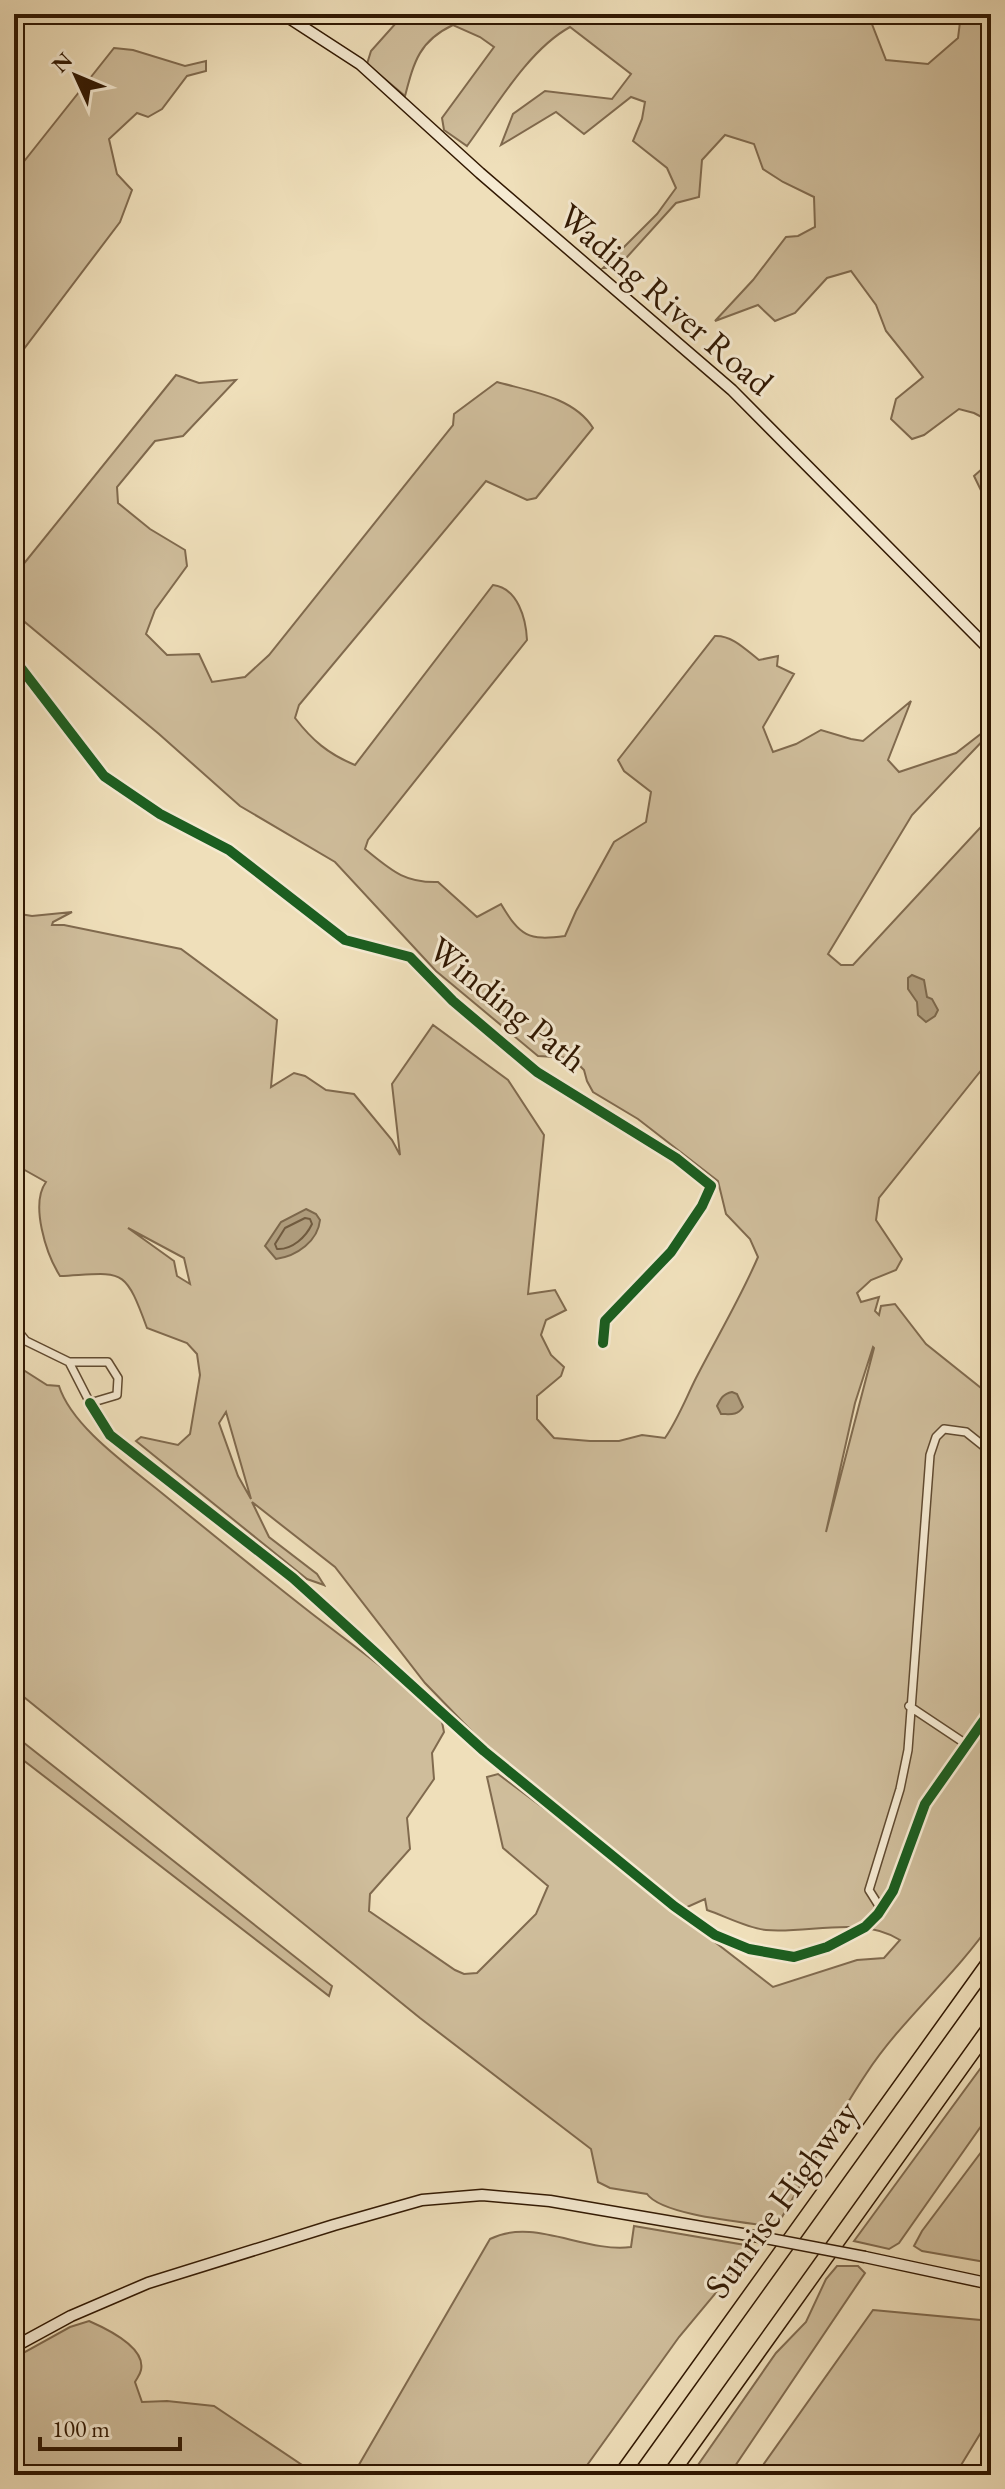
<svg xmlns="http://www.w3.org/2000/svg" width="1005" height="2489" viewBox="0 0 1005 2489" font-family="'EB Garamond',serif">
  <rect width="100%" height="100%" fill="#efdfba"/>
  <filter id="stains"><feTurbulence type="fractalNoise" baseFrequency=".0025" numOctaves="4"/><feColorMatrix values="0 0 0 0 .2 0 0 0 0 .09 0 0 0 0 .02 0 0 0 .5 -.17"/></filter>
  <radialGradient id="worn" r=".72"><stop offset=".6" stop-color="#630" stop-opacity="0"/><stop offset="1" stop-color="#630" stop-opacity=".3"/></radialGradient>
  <!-- green -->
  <path fill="#cfbd9b" stroke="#806a4e" stroke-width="2" fill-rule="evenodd" d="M404 14H868L886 60 928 64 958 38 961 14H991V422L974 413 959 409 924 435 912 439 891 419 896 399 923 377 886 331 876 305 851 271 827 278 795 313 775 321 758 305 715 321 753 280 786 237 798 236 815 227 814 197 783 182 763 169 754 144 725 135 702 160 699 197 676 203 618 267 603 268 657 214 676 188 667 168 633 141 642 119 645 102 631 97 584 134 556 112 501 145 513 114 545 91 612 99 631 74 570 27C528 50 495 108 467 146L444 130 442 118 494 47 480 37 453 25C419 41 414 62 405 96L367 64 371 51Z
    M114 48 133 50 185 66 206 61V71L187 76 162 109 148 117 137 113 109 139 117 174 132 190 120 222 14 362V174Z
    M176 375 199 383 236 380 183 436 155 441 117 487 118 503 150 529 185 550 187 566 155 610 146 634 167 655 199 654 212 682 245 677 269 655 453 425 454 414 497 382C529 391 574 397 593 428L536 498 527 500 486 481 299 705 295 718C312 740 328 754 355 765L493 585C518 588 526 619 527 640L368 840 365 849C391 870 404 883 438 882L477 917 501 904C520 936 528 941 565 936L576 911 614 842 646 822 651 792 624 771 618 760 715 636C732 635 746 650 759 660L778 656 777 666 794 674 763 727 773 752 796 744 821 730 851 739 863 741 911 701 888 760 899 772 956 753 991 726V732L912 815 828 954 841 965H853L991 816V1058L879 1198 876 1220 902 1259 896 1270 871 1280 857 1293 861 1302 879 1297 875 1311 879 1315 881 1306 895 1304 926 1344 991 1396V1923C954 1977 902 2019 866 2074 835 2120 810 2170 782 2217L770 2226C742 2222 662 2215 647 2194L610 2188 598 2182 591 2149 420 2018 14 1689V1364L47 1385 59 1386C72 1427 129 1466 163 1494 212 1534 261 1574 311 1613 355 1647 404 1681 442 1722L444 1732 432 1753 434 1779 407 1818 410 1849 370 1894 369 1911 455 1970 464 1974 477 1973 536 1914 548 1886 503 1848 487 1777 498 1774 553 1815 425 1683 335 1567 252 1502 269 1537 317 1574 324 1585 307 1579 136 1441 141 1437 178 1445 190 1434 200 1375 197 1354 187 1343 147 1328C124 1265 123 1273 60 1276 46 1254 30 1204 46 1182L14 1164V913L32 916 72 912 53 922 52 925H64L181 949 277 1020 271 1087 294 1073 305 1076 326 1090 354 1094 392 1140 400 1155 392 1084 433 1025 508 1080 544 1135 528 1294 555 1290 566 1310 546 1320 541 1335 551 1355 564 1367 561 1376 537 1396V1419L554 1438 590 1441H619L642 1435 665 1438C678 1419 686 1398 696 1378 717 1337 740 1299 758 1257L750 1239 726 1214 718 1181 638 1119 593 1092 587 1081 584 1070 572 1058 538 1056 436 971 335 862 240 806 159 734 14 613V572L22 566ZM128 1228 184 1258 190 1284 177 1276 174 1261ZM873 1347 874 1348 826 1532 855 1403ZM226 1412 251 1499 238 1476 219 1423ZM705 1899 707 1910C725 1916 747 1928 766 1930 809 1934 861 1915 900 1940L884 1958 857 1960 773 1987 676 1912Z
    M991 461V511L974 476Z
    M14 1735 332 1986 329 1996 14 1753Z
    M991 2054V2112L899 2243 889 2249 854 2241Z
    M991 2139V2263L922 2251 914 2246 922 2231Z
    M634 2226 745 2245 749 2253 679 2337 580 2475H353L490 2239C534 2217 584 2253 631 2247Z
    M837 2266H858L865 2273 729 2475H691L776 2353 806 2322 826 2279Z
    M873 2310 991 2321V2416L955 2475H756Z
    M89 2321C105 2328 146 2347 141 2370 140 2375 137 2378 135 2382L142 2402 167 2401 214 2406 317 2475H14V2358L70 2327Z"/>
  <!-- water -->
  <path fill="#ae9b7b" stroke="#7c674b" stroke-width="2" d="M912 975 924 980 927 997 932 999 938 1010 935 1016 926 1022 918 1015 917 1002 908 989V978Z
    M306 1209 316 1214 320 1220C318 1241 297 1256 276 1259L265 1246 281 1222Z
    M732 1392 737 1394 743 1407C737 1416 730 1414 721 1414L717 1406C721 1398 723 1394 732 1392Z"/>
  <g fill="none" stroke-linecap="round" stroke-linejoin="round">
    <!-- shore -->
    <path stroke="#705a3e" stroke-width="2" d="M305 1218 310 1219 312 1224C306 1237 292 1250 277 1249L275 1244 285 1228Z"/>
    <!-- street casing -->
    <g stroke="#604a30" stroke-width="10">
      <path id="street" d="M14 659 104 776 160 814 229 850 345 940 410 957 453 1001 537 1072 676 1158 711 1186 702 1206 671 1252 605 1321 603 1343
        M14 1326 26 1341 69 1362H108L118 1378 117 1395 90 1403 69 1362
        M90 1403 110 1435 293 1578 484 1751 674 1906 715 1935 749 1949 794 1957 827 1947 865 1927 878 1914 893 1891 925 1804 991 1710
        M909 1706 966 1744
        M881 1909 869 1890 900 1789 908 1750 930 1455 936 1437 944 1429 966 1432 991 1452"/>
    </g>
    <!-- secondary casing -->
    <g stroke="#311802" stroke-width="13">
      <path id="secondary" d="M283 14 360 64 480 173 732 390 991 651
        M865 2257 991 2284
        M14 2347 71 2316 148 2283 334 2225 422 2200 482 2195 550 2201 760 2237"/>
    </g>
    <!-- highway casing -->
    <g stroke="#311802" stroke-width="17">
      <path id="highway" d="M621 2475 991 1960
        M670 2475 991 2026"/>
    </g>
    <!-- street -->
    <use href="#street" stroke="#f5ead2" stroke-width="7"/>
    <!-- secondary -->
    <use href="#secondary" stroke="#f5ead2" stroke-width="10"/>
    <!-- highway -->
    <use href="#highway" stroke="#efdfba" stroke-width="14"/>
    <!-- secondary-bridge casing -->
    <g stroke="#311802" stroke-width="13" stroke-linecap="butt">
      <path id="secondary-bridge" d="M760 2237 865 2257"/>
    </g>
    <!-- secondary-bridge -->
    <use href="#secondary-bridge" stroke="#f5ead2" stroke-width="10"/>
    <!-- cycleway casing -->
    <g stroke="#f5ead2" stroke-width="15">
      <path id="cycleway" d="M14 659 104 776 160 814 229 850 345 940 410 957 453 1001 537 1072 676 1158 711 1186 702 1206 671 1252 605 1321 603 1343
        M90 1403 110 1435 293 1578 484 1751 674 1906 715 1935 749 1949 794 1957 827 1947 865 1927 878 1914 893 1891 925 1804 991 1710"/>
    </g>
    <!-- cycleway -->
    <use href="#cycleway" stroke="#1b5e20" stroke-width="10"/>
  </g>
  <g text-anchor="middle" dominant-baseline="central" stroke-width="6" stroke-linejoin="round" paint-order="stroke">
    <!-- street labels -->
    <g font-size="36" fill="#311802" stroke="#f5ead2">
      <text transform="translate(666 299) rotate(41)">Wading River Road</text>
      <text transform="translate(508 1004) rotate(39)">Winding Path</text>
      <text transform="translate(781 2199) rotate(-54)">Sunrise Highway</text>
    </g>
  </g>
  <!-- margin -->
  <rect width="1005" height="2489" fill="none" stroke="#efdfba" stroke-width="48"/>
  <rect x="16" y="16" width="973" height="2457" fill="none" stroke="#311802" stroke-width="4"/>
  <rect x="24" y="24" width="957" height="2441" fill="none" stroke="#311802" stroke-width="2"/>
  <!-- north arrow -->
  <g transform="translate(76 76) rotate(314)" stroke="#f5ead2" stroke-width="6" paint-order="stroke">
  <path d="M0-6L14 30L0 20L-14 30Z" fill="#311802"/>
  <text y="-12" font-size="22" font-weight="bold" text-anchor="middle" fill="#311802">N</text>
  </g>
  <!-- scale -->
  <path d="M40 2437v12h140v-12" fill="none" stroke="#311802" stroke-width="4"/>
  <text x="52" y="2437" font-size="24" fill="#311802" stroke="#f5ead2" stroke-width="6" paint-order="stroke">100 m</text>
  <rect width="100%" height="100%" filter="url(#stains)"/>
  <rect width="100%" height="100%" fill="url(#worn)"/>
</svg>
